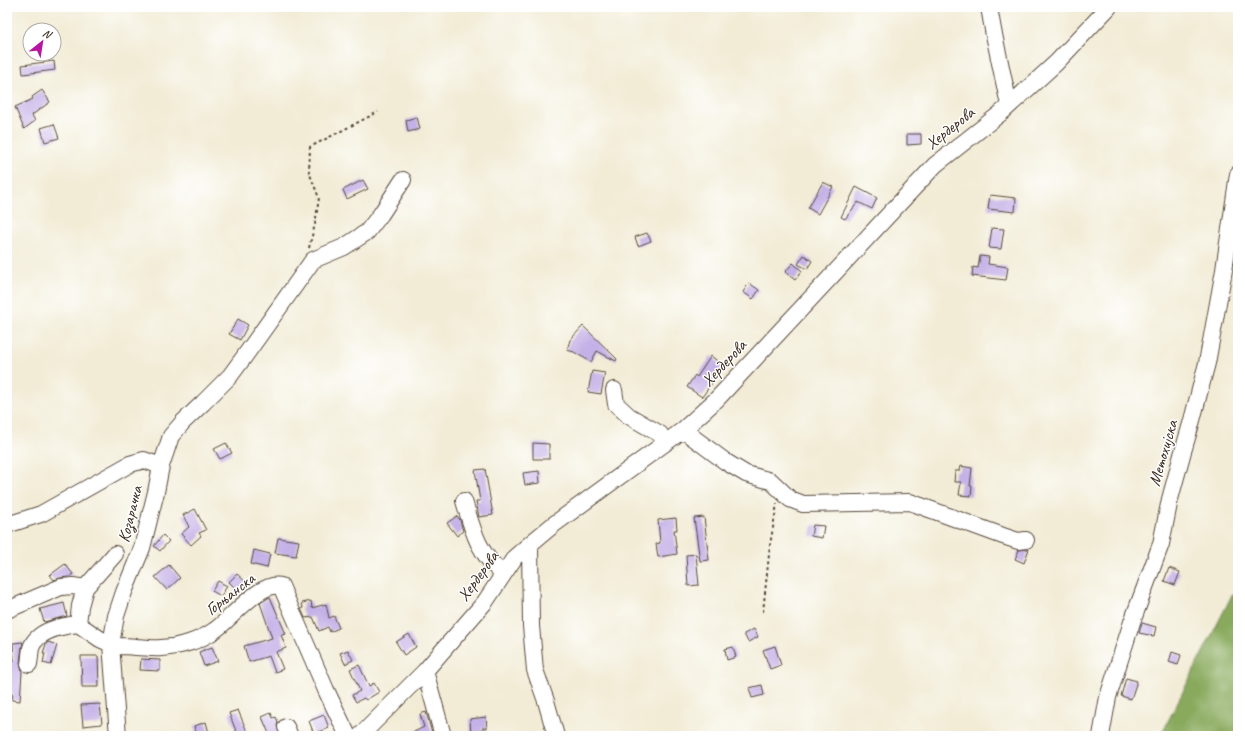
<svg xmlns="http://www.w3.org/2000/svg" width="1245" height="743" viewBox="0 0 1245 743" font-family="Caveat,sans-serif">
  <rect width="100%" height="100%" fill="#fff"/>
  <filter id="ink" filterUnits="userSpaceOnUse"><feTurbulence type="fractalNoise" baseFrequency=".025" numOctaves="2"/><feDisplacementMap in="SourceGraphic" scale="8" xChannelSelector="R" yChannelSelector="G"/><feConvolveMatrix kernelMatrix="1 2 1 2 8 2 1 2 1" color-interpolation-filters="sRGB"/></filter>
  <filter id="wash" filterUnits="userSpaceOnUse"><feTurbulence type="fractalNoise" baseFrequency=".012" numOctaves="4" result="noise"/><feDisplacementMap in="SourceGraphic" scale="16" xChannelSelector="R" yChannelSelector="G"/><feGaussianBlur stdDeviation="0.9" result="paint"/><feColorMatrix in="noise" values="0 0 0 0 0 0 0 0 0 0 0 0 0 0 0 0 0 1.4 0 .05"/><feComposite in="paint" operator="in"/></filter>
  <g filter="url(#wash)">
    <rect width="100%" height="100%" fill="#f2ecd6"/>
    <!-- forest -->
    <path fill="#89aa5d" stroke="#626a3e" d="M1238 593V736H1159L1165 727 1232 595Z"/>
    <g id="blocks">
      <!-- building -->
      <path fill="#c4b1e7" d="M54 61 55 70 23 74 22 65Z
        M42 90 50 102 32 115 35 121 24 129 15 107 33 99 32 97Z
        M417 117 420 129 408 132 406 120Z
        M54 124 59 138 45 142 41 128Z
        M907 134H921V144L907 145Z
        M363 180 368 189 347 199 343 190Z
        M823 182 833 187 818 214 808 208Z
        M856 187 877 198 872 209 858 202 845 219 841 217Z
        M990 195 1016 198 1015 212 988 209Z
        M992 228 1004 229 1001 249 989 248Z
        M647 233 651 241 638 246 635 237Z
        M804 255 812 261 807 269 798 264Z
        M980 256 989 257 988 264 1008 267 1006 280 972 276 973 267 978 268Z
        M793 263 802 271 795 280 785 272Z
        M749 283 759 290 753 299 743 292Z
        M238 319 248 325 240 340 229 334Z
        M583 326 617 359 616 361 597 351 591 362 574 352 567 350 570 340Z
        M711 356 724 366 702 397 687 387 695 375 697 377Z
        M592 371 605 373 601 394 588 392Z
        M226 443 232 453 220 459 214 449Z
        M533 443 549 444V459H533Z
        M960 466 972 468 970 486H972L971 496 959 495 961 482H954L955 471H959Z
        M485 469 493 515 479 517 476 501H480L475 470Z
        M539 471 540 483 525 485 523 473Z
        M195 509 206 530 199 533 201 536 191 545 181 534 189 527 183 515Z
        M457 516 460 520 463 531 457 536 447 523Z
        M704 517 709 560 700 561 694 518Z
        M676 518 677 530H674L677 554 658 557 656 544 660 543 658 520Z
        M813 525 824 526 822 538 811 536Z
        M163 535 169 541 160 551 154 546Z
        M278 538 299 541 296 556 275 553Z
        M1027 549H1029L1024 563 1015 559 1019 550Z
        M254 550 270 554 267 568 251 564Z
        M696 554 699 585 688 586 686 555Z
        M65 564 73 574 69 577 60 578 54 580 50 575Z
        M169 565 180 578 167 590 155 577Z
        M1169 568 1180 572 1175 585 1164 581Z
        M237 574 247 583 239 592 229 582Z
        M218 581 227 586 221 596 212 591Z
        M270 597 286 634 281 635 286 648 276 652 283 669 275 672 269 656 249 662 244 646 272 638 260 603Z
        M311 601 312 608 326 604 329 618 334 616 339 628 330 632 328 627 319 631 313 617 305 618 301 609 303 608 302 603Z
        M64 603 67 616 44 622 40 609Z
        M1142 623 1156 627 1154 636 1139 633Z
        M754 629 758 637 748 642 744 634Z
        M409 634 416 647 404 655 396 642Z
        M23 642 22 646 20 663 22 672 20 701 12 700 13 694 7 693 9 660 14 661 13 643Z
        M48 642 57 645 51 665 43 663 45 653H43L46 644Z
        M775 646 781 665 770 669 763 650Z
        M212 647 218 661 204 666 199 652Z
        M733 647 736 657 727 660 725 649Z
        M348 650 353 660 345 664 340 653Z
        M1172 652 1181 655 1178 665 1169 662Z
        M81 656H98L99 687H82Z
        M141 659 160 660V671L140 670Z
        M359 665 369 686 374 683 379 692 366 700 364 698 356 702 352 695 360 691 350 669Z
        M1126 678 1137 681 1131 699 1121 696Z
        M762 685 764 695 752 698 749 688Z
        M100 704 102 724 83 726 81 705Z
        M238 710 248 734 244 736H238L229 713Z
        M426 712 433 736H406L424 727 420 714Z
        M271 713 273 718 276 717 278 722 277 726 280 736H270L262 717Z
        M324 715 329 728 314 734 309 721Z
        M486 717 487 728H482L483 736H471L470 719Z
        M206 722 209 733 197 736 194 726Z"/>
    </g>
  </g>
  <g filter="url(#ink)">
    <use href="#blocks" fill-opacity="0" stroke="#56473a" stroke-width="1"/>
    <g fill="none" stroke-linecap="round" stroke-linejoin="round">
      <!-- minor casing -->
      <g stroke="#56473a" stroke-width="18">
        <path id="minor" d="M989 7 993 30 1009 105
          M614 390 616 404 629 416 660 434 665 443
          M683 430 726 462 746 474 771 481 790 499 803 504 910 502 1003 536 1018 541 1026 540
          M161 466 171 436 183 422 203 403 230 376 244 357 313 260 344 247 367 232 381 214 403 180
          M464 501C473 531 478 553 503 574
          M7 525 41 514 130 464 144 460 161 466 156 492 142 548 124 592 116 616 111 644 118 736
          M530 544 531 626 535 670 546 701 556 736
          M7 610 61 587 73 586 85 588
          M111 644 100 639 78 624 80 606 85 588 115 554
          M112 646C120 646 128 646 136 647 144 647 153 649 161 648 179 647 200 641 215 630 231 619 260 581 281 586L326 690 348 736
          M29 664C30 659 30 653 31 648 37 630 62 626 78 624
          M425 671 443 736
          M286 727 290 736
          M360 736 425 671 485 602 515 557 530 544 553 525 683 430 717 399 935 165 1001 113 1056 63 1109 7
          M1101 736 1108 697 1132 622 1161 544 1170 499 1182 455 1191 424 1207 363 1224 270 1238 174"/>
      </g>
      <!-- path -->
      <path stroke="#56473a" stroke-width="2" stroke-dasharray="3 3" stroke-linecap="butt" d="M309 248 315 224 319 198 309 172 310 147 378 112
        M763 612 770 545 777 504"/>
      <!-- minor -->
      <use href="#minor" stroke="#fff" stroke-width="16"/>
    </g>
  </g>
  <g text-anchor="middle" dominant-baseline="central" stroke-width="3" stroke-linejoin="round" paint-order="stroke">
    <!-- street labels -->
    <g font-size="17" fill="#3b2a1e" stroke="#fff">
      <text transform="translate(950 128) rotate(-39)">Хердерова</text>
      <text transform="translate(724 363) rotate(-47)">Хердерова</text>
      <text transform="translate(1163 453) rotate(-74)">Метохијска</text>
      <text transform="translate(130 514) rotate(-76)">Козарачка</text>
      <text transform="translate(478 576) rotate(-54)">Хердерова</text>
      <text transform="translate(230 594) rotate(-38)">Горњанска</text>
    </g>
  </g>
  <!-- margin -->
  <rect width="1245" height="743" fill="none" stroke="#fff" stroke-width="24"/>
  <!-- north arrow -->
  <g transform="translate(42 42) rotate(30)"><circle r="19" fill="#ffffff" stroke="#b1aaa5"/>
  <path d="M0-3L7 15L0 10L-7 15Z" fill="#b5179e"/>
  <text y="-6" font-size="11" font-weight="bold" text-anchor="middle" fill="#3b2a1e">N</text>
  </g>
</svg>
